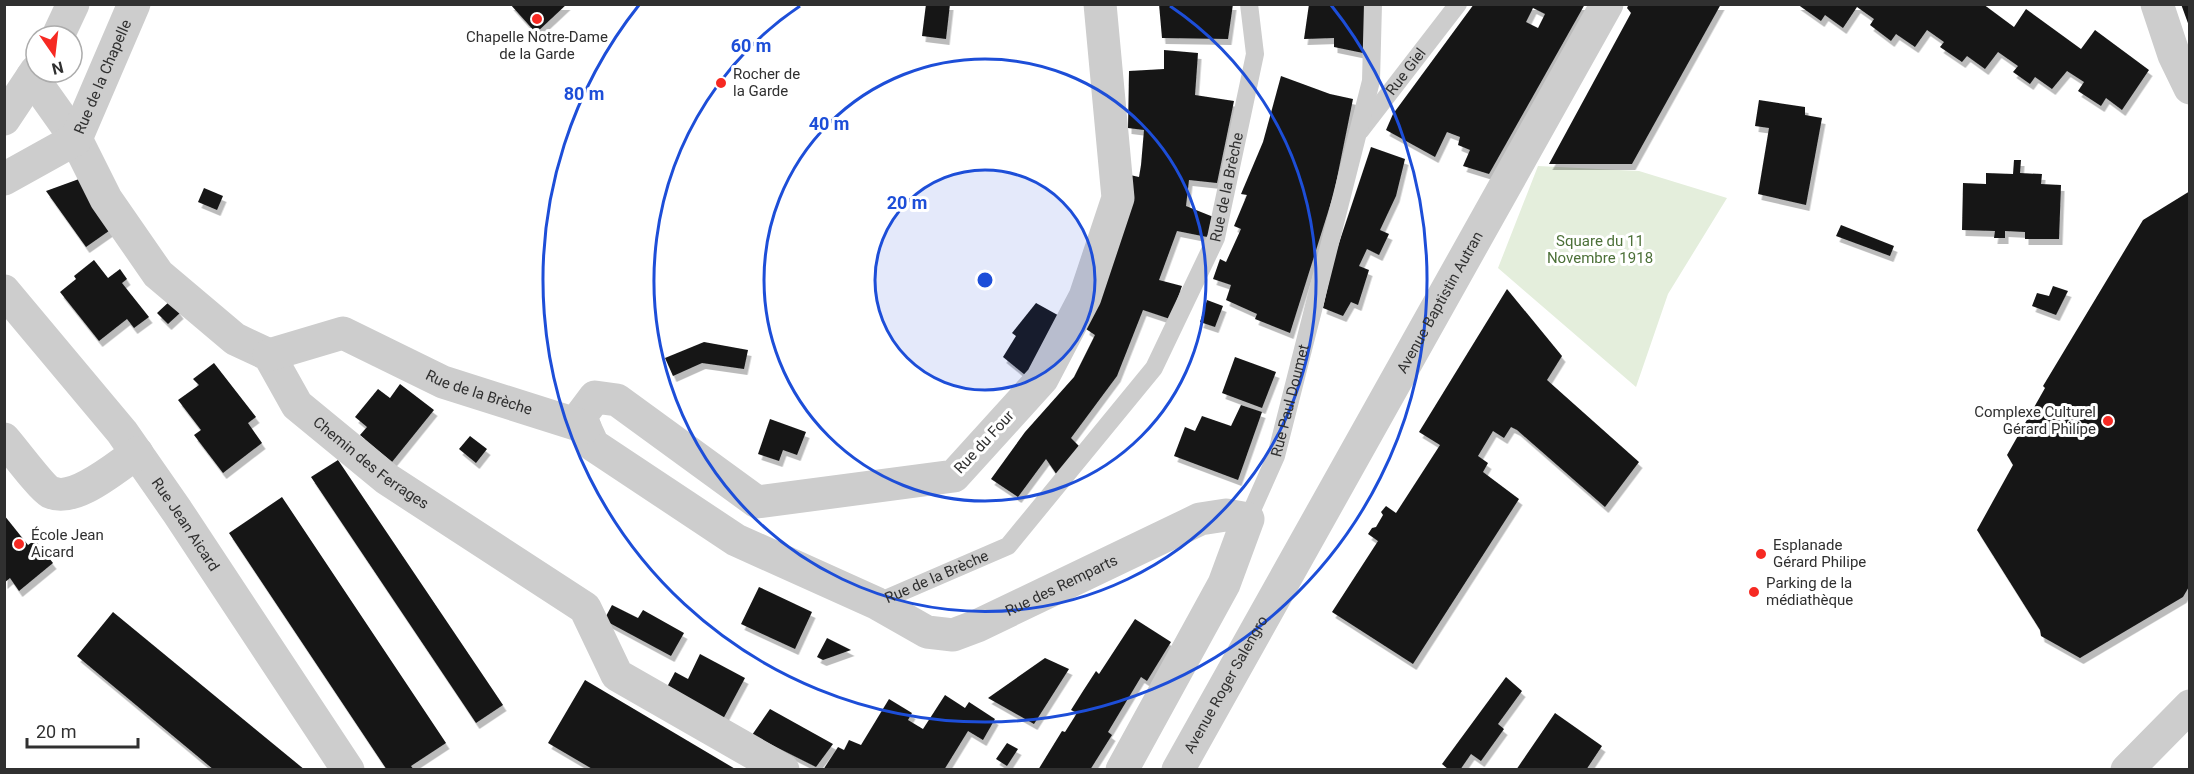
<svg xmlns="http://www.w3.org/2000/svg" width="2194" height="774" viewBox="0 0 2194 774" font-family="Roboto,sans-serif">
  <defs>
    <filter id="shadow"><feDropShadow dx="3.5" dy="6" stdDeviation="0" flood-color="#0004"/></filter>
  </defs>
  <rect width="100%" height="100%" fill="#fff"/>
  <!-- green -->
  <path fill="#e4eedc" d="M1538 166 1639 171 1727 198 1668 294 1636 387 1498 268Z"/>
  <!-- building -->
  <path fill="#171717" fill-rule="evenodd" filter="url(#shadow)" d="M510 4H567L536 33Z
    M926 4H950L946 39 922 36Z
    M1159 4H1233L1228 39 1162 38Z
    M1309 4H1368L1363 53 1334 47V38L1304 39Z
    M1474 4H1585L1489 174 1463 166 1470 150 1458 145 1460 137 1447 132 1435 157 1386 130 1393 114ZM1533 8 1545 14 1538 28 1526 22Z
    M1629 4H1721L1632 164H1549L1631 13 1627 8Z
    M1797 4H1983L2014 27 2026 9 2081 49 2095 30 2149 70 2122 110 2106 98 2101 106 2078 91 2084 82 2067 71 2052 89 2035 77 2030 84 2013 72 2018 66 1998 52 1985 69 1967 56 1962 62 1940 47 1944 42 1927 30 1915 47 1896 34 1891 41 1870 25 1874 19 1857 7 1843 28 1825 15 1821 21Z
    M2181 4H2190V26H2189Z
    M1164 50 1198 53 1195 95 1234 101 1217 183 1189 180 1186 206 1216 218 1207 237 1177 231 1159 280 1182 286 1170 319 1143 310 1117 376 1071 438 1080 447 1057 475 1046 459 1018 497 991 479 1025 432 1074 377 1095 335 1086 329 1130 175 1139 177 1141 165 1144 130 1128 128 1129 71 1164 69Z
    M1281 76 1330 94 1353 99 1334 193 1290 333 1255 319 1257 314 1226 300 1231 285 1213 279 1220 259 1226 262 1241 229 1234 226 1247 195 1241 194 1263 142Z
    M1759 100 1805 107V115L1822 118 1806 205 1758 194 1769 128 1755 126Z
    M1371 147 1405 159 1396 196 1380 230 1389 234 1379 255 1367 249 1359 266 1369 270 1358 305 1351 302 1343 316 1323 308 1334 258Z
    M2014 160H2021L2020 173 2042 174 2041 184 2061 185 2059 239H2025V232L2005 231V238H1994L1995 231 1962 230 1963 183 1986 184V173L2013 174Z
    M79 179 116 226 86 247 46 191Z
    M204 188 223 196 217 210 198 202Z
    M2190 191V585L2183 597 2080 658 2041 636 2040 630 1977 530 2013 465 2007 455 2045 388 2043 386 2143 220Z
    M1841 225 1894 246 1890 256 1836 236Z
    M94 260 108 278 120 269 127 279 122 283 149 317 134 328 127 319 99 341 60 292 76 279 74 276Z
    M2053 286 2068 291 2056 315 2032 306 2037 293 2049 296Z
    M1507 289 1562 356 1547 380 1639 462 1605 507 1517 430 1511 427 1504 438 1493 431 1478 456 1488 463 1483 472 1519 499 1413 664 1332 612 1378 541 1368 534 1372 528 1376 527 1383 515 1381 512 1386 506 1396 513 1440 445 1419 432Z
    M171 300 180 313 168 324 157 313Z
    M1207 300 1223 306 1215 327 1200 322Z
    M1036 303 1063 318 1030 379 1003 357 1016 336 1012 333Z
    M704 342 748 350 744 369 702 363 673 376 665 358Z
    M1235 357 1276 372 1262 408 1222 393Z
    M214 363 256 417 248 423 262 443 223 473 194 435 201 430 178 400 199 385 193 379Z
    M400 384 434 410 392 462 360 435 367 427 355 417 378 389 390 398Z
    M1241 405 1262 412 1238 480 1174 456 1185 427 1195 431 1202 416 1231 426Z
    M770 419 806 432 797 455 783 450 779 461 758 454Z
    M470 436 487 449 476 463 459 449Z
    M338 460 503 705 476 723 311 477Z
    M282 497 446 743 411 766 414 770H387L229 533Z
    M4 515 28 545 35 540 53 563 19 591 10 578 4 583Z
    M759 587 812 612 795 649 741 624Z
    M612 605 638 618 643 610 684 633 671 656 604 620Z
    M113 612 305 770H214L77 656Z
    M1135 619 1171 642 1147 681 1141 677 1108 732 1112 735 1090 770H1038L1062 731 1065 732 1077 713 1071 710 1083 691 1096 671 1099 674Z
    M827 638 851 650 823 660 817 657Z
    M700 654 745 678 722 721 666 689 675 672 688 679Z
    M1045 658 1069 669 1034 724 988 698Z
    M1506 677 1522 691 1498 724 1504 729 1481 761 1471 754 1460 770H1449L1442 764Z
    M585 680 737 770H594L548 743Z
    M945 695 965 708 969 702 995 719 983 740 968 731 944 770H823L838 747 844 750 849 740 861 745 889 699 912 713 908 720 923 729Z
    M770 709 833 744 816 767 752 735Z
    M1555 713 1602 746 1586 770H1516Z
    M1007 743 1018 749 1007 766 996 759Z"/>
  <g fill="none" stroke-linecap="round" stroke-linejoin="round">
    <!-- service -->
    <g stroke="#cdcdcd" stroke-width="18">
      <path id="s1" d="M1360 131 1458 4"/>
      <path id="s2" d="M1248 519 1276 456 1371 81 1373 4"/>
      <path id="s3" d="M876 603 1008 546 1154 368 1216 238 1255 54 1249 4"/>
    </g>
    <!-- minor -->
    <g stroke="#cdcdcd" stroke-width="33">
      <path id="s4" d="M1100 4 1118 198 1085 297 1042 379 954 476 757 502 617 400 595 397 580 417 593 445 736 540 876 603 927 632 953 635 977 626 1200 519 1226 515 1248 519 1224 584 1122 770"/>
      <path d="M2157 4 2174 55 2190 88"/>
      <path d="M58 36 73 4"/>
      <path id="s5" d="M32 77 76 139 106 199 158 274 235 339 269 355 297 405 387 479 585 608 617 675 783 770"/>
      <path d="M4 119 36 71"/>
      <path id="s6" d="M4 179 76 139 134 4"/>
      <path id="s7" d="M4 291 122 432 177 511 348 770"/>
      <path id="s8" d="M269 355 343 333 443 382 585 427"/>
      <path d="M4 439C13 449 41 487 50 492 75 504 117 466 137 453"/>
      <path d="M2127 770 2190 706"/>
    </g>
    <!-- tertiary -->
    <path stroke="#cdcdcd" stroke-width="33" id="s9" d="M1178 770 1607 4"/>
  </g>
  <!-- distance rings -->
  <circle cx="985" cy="280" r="110" fill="#1d4ed8" fill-opacity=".12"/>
  <g fill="none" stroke="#1d4ed8" stroke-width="3">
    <circle cx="985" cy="280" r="110"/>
    <circle cx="985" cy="280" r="221"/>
    <path d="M1170 6A331 331 0 1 1 800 6"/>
    <path d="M1331 5A442 442 0 1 1 639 5"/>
  </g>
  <!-- markers -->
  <g fill="#f62922" stroke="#fff" stroke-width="2">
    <circle cx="537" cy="19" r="6"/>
    <circle cx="721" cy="83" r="6"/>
    <circle cx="2108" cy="421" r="6"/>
    <circle cx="19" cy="544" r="6"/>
    <circle cx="1761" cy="554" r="6"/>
    <circle cx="1754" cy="592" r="6"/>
  </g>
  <g text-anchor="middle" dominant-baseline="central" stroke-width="6" stroke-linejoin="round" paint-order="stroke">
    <!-- poi labels -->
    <g font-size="15" fill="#303030" stroke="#fff" text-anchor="start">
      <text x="537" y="37" text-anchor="middle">Chapelle Notre-Dame<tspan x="537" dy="17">de la Garde</tspan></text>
      <text x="733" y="74">Rocher de<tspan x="733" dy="17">la Garde</tspan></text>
      <text x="2096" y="412" text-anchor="end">Complexe Culturel<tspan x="2096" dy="17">Gérard Philipe</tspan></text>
      <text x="31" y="535">École Jean<tspan x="31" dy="17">Aicard</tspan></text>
      <text x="1773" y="545">Esplanade<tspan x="1773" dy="17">Gérard Philipe</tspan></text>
      <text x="1766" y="583">Parking de la<tspan x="1766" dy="17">médiathèque</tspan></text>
    </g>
    <!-- street labels -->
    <g font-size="15" fill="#303030" stroke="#fff">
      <text stroke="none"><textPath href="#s1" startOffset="75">Rue Giel</textPath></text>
      <text stroke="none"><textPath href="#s6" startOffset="150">Rue de la Chapelle</textPath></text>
      <text stroke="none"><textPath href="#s3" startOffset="570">Rue de la Brèche</textPath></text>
      <text stroke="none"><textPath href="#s9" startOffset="536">Avenue Baptistin Autran</textPath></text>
      <text stroke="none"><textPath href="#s8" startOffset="226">Rue de la Brèche</textPath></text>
      <text stroke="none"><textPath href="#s2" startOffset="126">Rue Paul Doumet</textPath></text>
      <text transform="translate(984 442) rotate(-47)">Rue du Four</text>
      <text stroke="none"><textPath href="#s5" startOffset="524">Chemin des Ferrages</textPath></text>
      <text stroke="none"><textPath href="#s7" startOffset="296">Rue Jean Aicard</textPath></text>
      <text stroke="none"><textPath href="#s3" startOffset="66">Rue de la Brèche</textPath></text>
      <text stroke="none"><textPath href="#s4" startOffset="1502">Rue des Remparts</textPath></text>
      <text stroke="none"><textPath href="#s9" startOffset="98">Avenue Roger Salengro</textPath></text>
    </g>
    <!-- park labels -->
    <g font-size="15" fill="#4c7038" stroke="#fff">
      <text x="1600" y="241">Square du 11<tspan x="1600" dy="17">Novembre 1918</tspan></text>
    </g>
  </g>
  <circle cx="985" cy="280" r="9" fill="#1d4ed8" stroke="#fff" stroke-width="3"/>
  <g font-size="18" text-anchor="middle" font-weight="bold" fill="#1d4ed8" stroke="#fff" stroke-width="6" stroke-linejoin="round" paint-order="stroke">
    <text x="751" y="52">60 m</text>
    <text x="584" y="100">80 m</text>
    <text x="829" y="130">40 m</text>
    <text x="907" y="209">20 m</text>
  </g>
  <!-- border -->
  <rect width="2194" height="774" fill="none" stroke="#303030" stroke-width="12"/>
  <!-- north arrow -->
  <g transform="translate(54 54) rotate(166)"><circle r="28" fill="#ffffff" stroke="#acacac" stroke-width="1.5"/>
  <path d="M0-4.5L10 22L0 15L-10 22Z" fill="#f62922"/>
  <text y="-9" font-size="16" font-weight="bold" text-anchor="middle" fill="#303030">N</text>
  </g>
  <!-- scale -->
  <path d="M27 738v9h111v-9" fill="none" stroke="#303030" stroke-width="3"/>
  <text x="36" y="738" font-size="18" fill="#303030" stroke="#ffffff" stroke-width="4.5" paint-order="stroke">20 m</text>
</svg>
